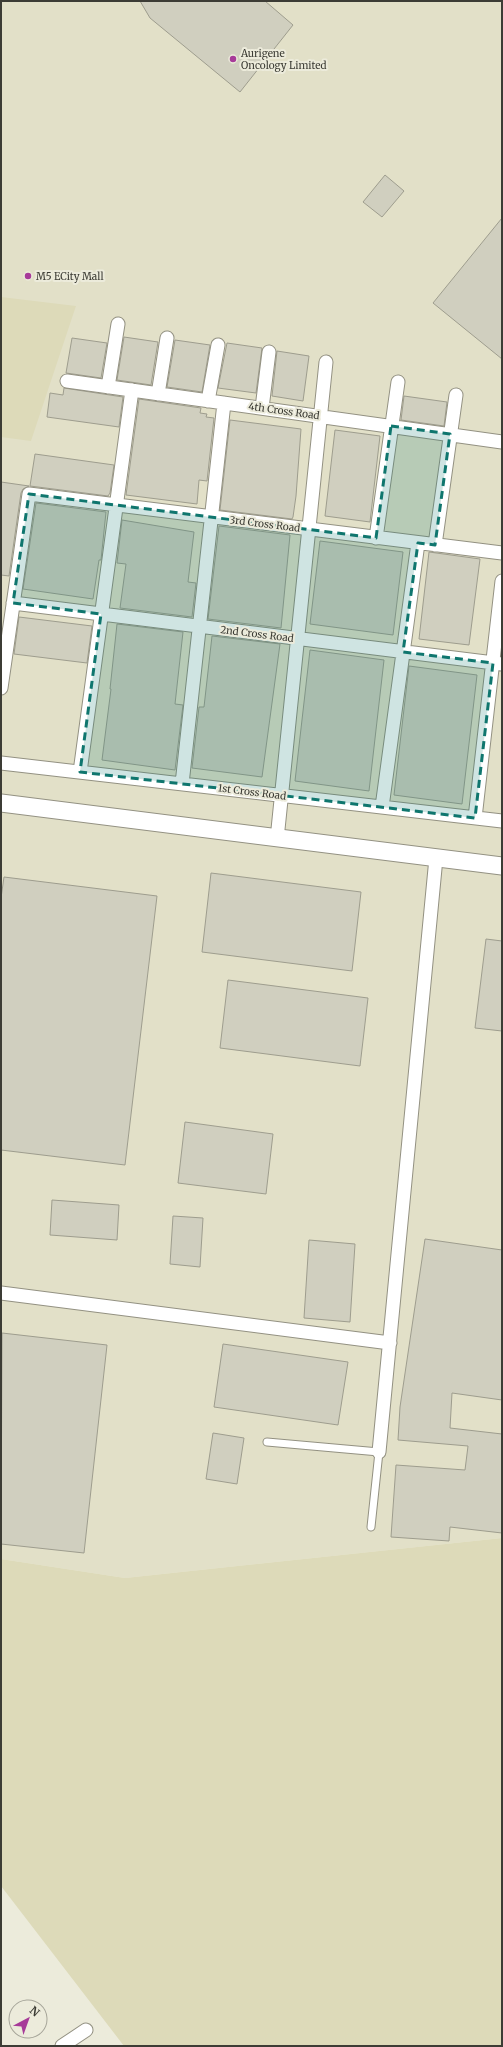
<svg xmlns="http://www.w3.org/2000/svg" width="503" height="2047" viewBox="0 0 503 2047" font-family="Merriweather,serif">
  <rect width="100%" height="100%" fill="#ecebdb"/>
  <!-- built -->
  <path fill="#e2e0c8" d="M1 1H502V1538L125 1578 1 1559Z"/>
  <!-- green -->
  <path fill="#dddab9" d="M1 297 76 306 31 441 1 437Z
    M502 1538V2046H124L1 1886V1559L125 1578Z"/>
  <!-- building -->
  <path fill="#d0cfbf" stroke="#9e9d8e" d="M140 1H265L293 25 240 92 150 18Z
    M385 175 404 191 382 217 363 202Z
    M502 218V359L433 303Z
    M124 337 158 342 151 385 117 380Z
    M72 338 107 343 101 378 66 373Z
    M175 340 210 345 202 392 167 387Z
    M227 343 262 348 256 393 218 388Z
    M277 351 309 356 303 401 272 396Z
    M64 388 123 397 119 427 47 417 50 393 63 395Z
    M404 396 447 402 444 426 401 420Z
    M139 399 201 408 200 413 207 414 206 417 214 418 207 481 199 480 197 504 126 495Z
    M230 420 301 429 296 496 293 517 292 519 220 510Z
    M335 430 380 436 370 522 325 516Z
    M35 454 114 465 110 493 108 496 30 486Z
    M1 482 29 486 23 489 21 493 9 576 1 575Z
    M36 503 106 512 101 560H99L93 599 23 589Z
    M122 520 194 532 188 582 196 583 192 617 120 608 126 564 117 563Z
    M219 526 290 535 281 628 208 619Z
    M320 541 403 552 393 635 310 624Z
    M429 552 480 559 469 645 419 639Z
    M19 617 92 626 87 663 14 654Z
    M117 624 183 632 175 704 183 705 175 770 102 760 111 689H110Z
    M212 636 280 644 262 777 192 768 199 707H204Z
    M310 650 384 660 369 791 295 781Z
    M409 666 477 675 462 804 394 795Z
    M211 873 361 892 352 971 202 952Z
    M4 877 157 896 125 1165 1 1150V898Z
    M486 939 502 941V1031L475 1028Z
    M228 980 368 998 360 1066 220 1048Z
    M185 1122 273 1134 266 1194 178 1183Z
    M52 1200 119 1205 117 1240 50 1235Z
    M173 1216 203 1218 200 1267 170 1264Z
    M425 1239 502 1250V1400L452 1393 450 1428 502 1434V1533L450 1527 449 1541 391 1537 396 1465 465 1470 468 1446 398 1440 400 1407Z
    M309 1240 355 1244 350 1322 304 1318Z
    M2 1333 107 1345 84 1553 1 1544Z
    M223 1344 348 1362 338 1425 214 1407Z
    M213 1433 244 1438 237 1484 206 1479Z"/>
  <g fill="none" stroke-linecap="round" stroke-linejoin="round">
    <!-- service casing -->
    <g stroke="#939182" stroke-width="9">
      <path id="service" d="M267 1442 379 1452 371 1527"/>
    </g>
    <!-- minor casing -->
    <g stroke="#939182" stroke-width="15">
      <path id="minor" d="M67 381 502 442
        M108 387 118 324
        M158 394 167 338
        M208 401 218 345
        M262 408 269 352
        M376 538 398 382
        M435 545 456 395
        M13 603 502 664
        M1 688 29 494 502 553
        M1 763 502 821
        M80 772 132 390
        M182 784 224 403
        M382 807 418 543
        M475 818 502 581
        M277 839 326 362
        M1 1293 390 1343
        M379 1452 436 858
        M62 2046 86 2030"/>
    </g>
    <!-- tertiary casing -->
    <g stroke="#939182" stroke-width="19">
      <path id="tertiary" d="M1 803 502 866"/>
    </g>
    <!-- service -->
    <use href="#service" stroke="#fff" stroke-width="7"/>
    <!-- minor -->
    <use href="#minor" stroke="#fff" stroke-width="13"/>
    <!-- tertiary -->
    <use href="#tertiary" stroke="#fff" stroke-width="17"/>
  </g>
  <!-- marked area -->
  <path fill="#0f766e" fill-opacity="0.2" stroke="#0f766e" stroke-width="3" stroke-dasharray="8 5" stroke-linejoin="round" d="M391 426 450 434 435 545 418 543 403 652 493 663 475 818 80 772 101 614 13 603 29 494 376 538Z"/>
  <!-- markers -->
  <g fill="#a73a99" stroke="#ecebdb" stroke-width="1.5">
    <circle cx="233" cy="59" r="4"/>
    <circle cx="28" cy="276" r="4"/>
  </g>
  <g text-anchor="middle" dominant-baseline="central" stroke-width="4" stroke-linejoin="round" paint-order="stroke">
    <!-- poi labels -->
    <g font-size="10" fill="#3c3c35" stroke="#ecebdb" text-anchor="start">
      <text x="241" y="53">Aurigene<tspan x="241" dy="12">Oncology Limited</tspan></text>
      <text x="36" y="276">M5 ECity Mall</text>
    </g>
    <!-- street labels -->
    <g font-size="10" fill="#3c3c35" stroke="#ecebdb">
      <text transform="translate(284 411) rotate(8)">4th Cross Road</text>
      <text transform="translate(265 524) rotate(7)">3rd Cross Road</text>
      <text transform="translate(257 634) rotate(7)">2nd Cross Road</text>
      <text transform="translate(252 792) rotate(7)">1st Cross Road</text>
    </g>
  </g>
  <!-- border -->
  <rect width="503" height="2047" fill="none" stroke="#3c3c35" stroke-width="4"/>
  <!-- north arrow -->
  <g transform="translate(28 2019) rotate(41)"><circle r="19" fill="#ecebdb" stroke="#a6a599"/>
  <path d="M0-3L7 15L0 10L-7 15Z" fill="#a73a99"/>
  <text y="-6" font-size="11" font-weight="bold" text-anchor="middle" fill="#3c3c35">N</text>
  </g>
</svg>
